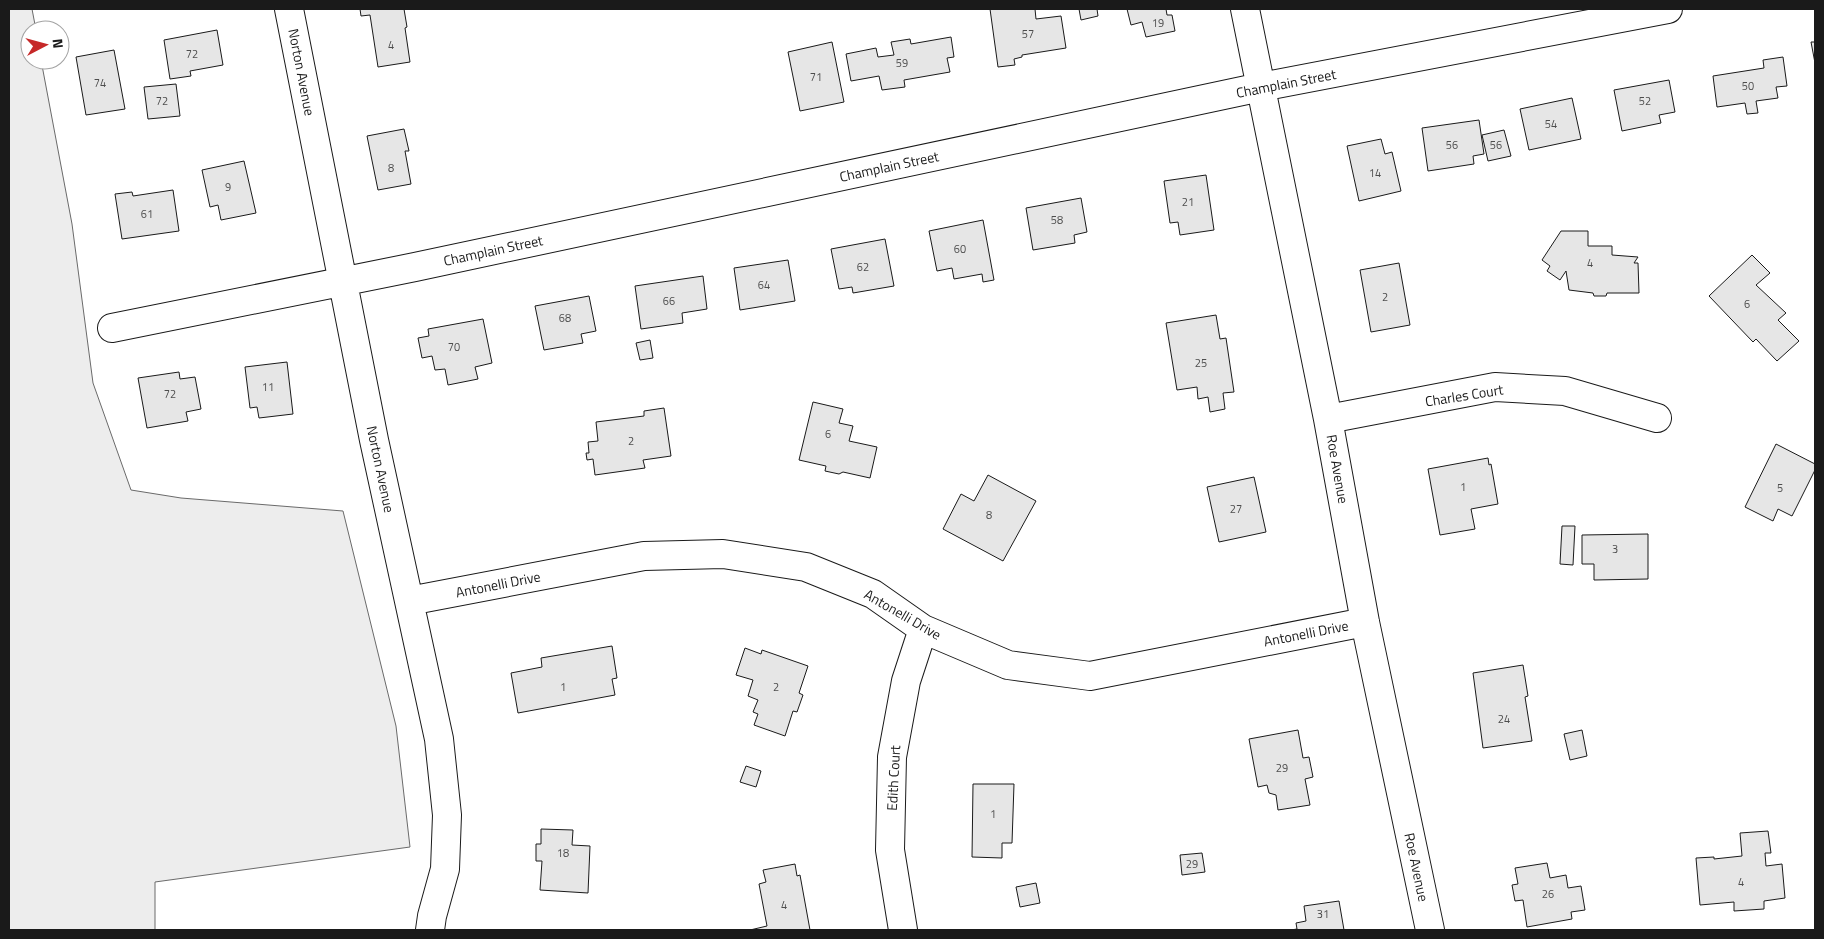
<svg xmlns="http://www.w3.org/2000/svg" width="1824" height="939" viewBox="0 0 1824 939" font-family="'Titillium Web',sans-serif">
  <rect width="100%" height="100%" fill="#fff"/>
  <!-- built -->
  <path fill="#ededed" stroke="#6a6a6a" d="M9 9H32L36 30H30V60H41L72 224 93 383 131 490 181 498 343 511 396 726 410 847 155 882V930H9Z"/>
  <!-- building -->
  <path fill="#e6e6e6" stroke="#1a1a1a" d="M360 9H404L407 27 405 28 410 62 378 67 370 15 361 16Z
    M990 9H1035L1036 19 1061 16 1066 48 1022 55V57L1014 59 1015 65 998 67Z
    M1079 9H1097L1098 16 1081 20Z
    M1127 9H1166L1167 15H1172L1175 31 1146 37 1142 22 1131 25Z
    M217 30 223 65 190 71 191 76 170 79 164 40Z
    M951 37 954 57 947 58 950 72 904 80 905 87 882 90 879 76 851 81 846 54 876 48 878 57 894 55 891 42 910 39 911 44Z
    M832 42 844 102 800 111 788 52Z
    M1811 42H1815V63Z
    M114 50 125 109 86 115 76 57Z
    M1783 57 1787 86 1776 87 1778 98 1756 101 1758 113 1747 114 1745 103 1717 107 1713 76 1764 68 1763 60Z
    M1669 80 1675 112 1659 115 1661 123 1622 131 1614 90Z
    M176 84 180 116 148 119 144 87Z
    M1572 98 1581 139 1529 150 1520 109Z
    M1479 120 1484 154 1473 156 1474 164 1428 171 1422 128Z
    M404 129 409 151H405L411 184 378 190 367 136Z
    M1504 130 1511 156 1488 161 1482 135Z
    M1381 139 1385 154 1392 152 1401 191 1359 201 1347 146Z
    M244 161 256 213 221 220 218 205 210 207 202 170Z
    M1206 175 1214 230 1180 235 1178 222 1170 223 1164 181Z
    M173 190 179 231 122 239 115 194 132 192 133 196Z
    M1081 198 1087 232 1074 235 1075 243 1033 250 1026 208Z
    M983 220 994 280 983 282 982 274 954 279 952 268 937 271 929 231Z
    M1561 231H1588V246H1612V255L1638 257 1634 263H1638L1639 293H1607L1606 296H1594L1593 293 1569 290 1566 271 1560 280 1547 271 1550 266 1542 260Z
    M885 239 894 286 853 293 852 287 839 289 831 249Z
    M1752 255 1770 273 1756 285 1786 313 1778 320 1799 341 1777 361 1756 339 1753 342 1709 296Z
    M788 260 795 301 740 310 734 268Z
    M1399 263 1410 325 1371 332 1360 270Z
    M703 276 707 309 682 313 683 323 641 329 635 286Z
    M589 296 596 331 581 334 583 343 544 350 535 306Z
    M1216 315 1220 339 1226 338 1234 392 1223 393 1225 409 1210 412 1208 397 1198 399 1197 387 1177 390 1166 323Z
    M483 319 492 363 475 367 478 379 448 385 445 369 435 370 432 356 422 358 418 338 429 336 428 329Z
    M650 340 653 358 640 360 636 343Z
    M287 362 293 414 259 418 257 407 250 408 245 367Z
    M179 372 180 379 195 377 201 409 186 412 188 421 147 428 138 378Z
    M813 402 843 409 839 423 853 426 849 441 877 447 870 478 843 472 839 474 825 471 826 466 799 460Z
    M664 408 671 456 643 460 645 468 595 475 593 459 587 460 586 453H589L588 442 598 441 596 422 644 416V411Z
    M1776 444 1815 464V470L1792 516 1778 509 1773 521 1745 507Z
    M1488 458 1489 465 1491 464 1498 504 1471 509 1475 529 1440 535 1428 469Z
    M988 475 1036 501 1003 561 943 529 961 494 974 501Z
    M1254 477 1266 532 1219 542 1207 487Z
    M1562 526H1575L1573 565 1560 564Z
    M1648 534V579L1594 580V564H1582V535Z
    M612 646 617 678 612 679 615 695 518 713 511 673 542 667 541 658Z
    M745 648 761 654 762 650 808 666 799 693 803 695 797 712 793 711 785 736 754 725 758 714 753 712 758 700 748 696 753 680 736 675Z
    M1523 665 1528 696 1525 697 1532 741 1483 748 1473 673Z
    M1298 730 1303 758 1309 757 1313 777 1305 779 1310 805 1278 810 1276 795 1269 793 1267 785 1258 787 1249 739Z
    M1582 730 1587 756 1570 760 1564 734Z
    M746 766 761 771 756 787 740 782Z
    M973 784H1014L1012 843H1002V858L972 857Z
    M541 829 573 830 572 845 590 846 588 893 540 890 542 861H536V844H541Z
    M1768 831 1771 853H1765L1766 866 1782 864 1785 898 1764 901V909L1734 911V902L1700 905 1696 858 1714 857V859L1742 856 1740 833Z
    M1202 853 1205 872 1182 875 1180 855Z
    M1547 863 1550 878 1566 875 1568 888 1581 886 1585 910 1571 912 1572 919 1527 927 1523 900 1515 901 1512 885 1518 884 1515 868Z
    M795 864 797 876 800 875 810 930H750L767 926 759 884 766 882 763 870Z
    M1036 883 1040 903 1020 907 1016 887Z
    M1339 901 1344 930H1291L1297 929 1296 923 1306 921 1304 906Z"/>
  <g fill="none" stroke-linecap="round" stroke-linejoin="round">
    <!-- minor casing -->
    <g stroke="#1a1a1a" stroke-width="30">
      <path id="minor" d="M289 9 374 440 439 739 447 815 445 869 432 916 430 930
        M1245 9 1328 419 1365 622 1430 930
        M112 328 415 267 1261 87 1668 9
        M1328 419 1495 387 1565 391 1657 418
        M409 601 644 556 723 554 806 567 873 594 923 629 1008 665 1090 676 1365 622
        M903 930 890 850 892 757 906 681 923 629"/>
    </g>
    <!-- minor -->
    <use href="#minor" stroke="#fff" stroke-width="28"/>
  </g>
  <g text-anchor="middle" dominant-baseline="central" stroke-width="4" stroke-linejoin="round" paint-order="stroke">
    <!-- number labels -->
    <g font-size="11" fill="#4d4d4d">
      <text x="1158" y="23">19</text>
      <text x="1028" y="34">57</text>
      <text x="391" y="45">4</text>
      <text x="192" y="54">72</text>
      <text x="902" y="63">59</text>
      <text x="816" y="77">71</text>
      <text x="100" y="83">74</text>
      <text x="1748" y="86">50</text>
      <text x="162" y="101">72</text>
      <text x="1645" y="101">52</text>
      <text x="1551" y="124">54</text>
      <text x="1452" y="145">56</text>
      <text x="1496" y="145">56</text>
      <text x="391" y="168">8</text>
      <text x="1375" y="173">14</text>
      <text x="228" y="187">9</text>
      <text x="1188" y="202">21</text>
      <text x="147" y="214">61</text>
      <text x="1057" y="220">58</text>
      <text x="960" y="249">60</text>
      <text x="1590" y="263">4</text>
      <text x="863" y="267">62</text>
      <text x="764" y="285">64</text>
      <text x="1385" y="297">2</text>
      <text x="669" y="301">66</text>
      <text x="1747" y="304">6</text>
      <text x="565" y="318">68</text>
      <text x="454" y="347">70</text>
      <text x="1201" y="363">25</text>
      <text x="268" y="387">11</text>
      <text x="170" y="394">72</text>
      <text x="828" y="434">6</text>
      <text x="631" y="441">2</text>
      <text x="1463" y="487">1</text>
      <text x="1780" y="488">5</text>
      <text x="1236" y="509">27</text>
      <text x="989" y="515">8</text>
      <text x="1615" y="549">3</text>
      <text x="563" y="687">1</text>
      <text x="776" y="687">2</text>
      <text x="1504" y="719">24</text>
      <text x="1282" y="768">29</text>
      <text x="993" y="814">1</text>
      <text x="563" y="853">18</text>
      <text x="1192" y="864">29</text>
      <text x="1741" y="882">4</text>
      <text x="1548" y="894">26</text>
      <text x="784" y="905">4</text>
      <text x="1323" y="914">31</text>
    </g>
    <!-- street labels -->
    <g font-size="14" fill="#1a1a1a" stroke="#fff">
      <text transform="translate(302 72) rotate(79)">Norton Avenue</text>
      <text transform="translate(1286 83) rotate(-11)">Champlain Street</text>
      <text transform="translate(889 166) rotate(-12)">Champlain Street</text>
      <text transform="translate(493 250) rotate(-12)">Champlain Street</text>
      <text transform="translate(1464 395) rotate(-9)">Charles Court</text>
      <text transform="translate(381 469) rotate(78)">Norton Avenue</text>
      <text transform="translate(1338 469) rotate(80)">Roe Avenue</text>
      <text transform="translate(498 584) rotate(-11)">Antonelli Drive</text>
      <text transform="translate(903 614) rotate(30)">Antonelli Drive</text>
      <text transform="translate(1306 633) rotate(-11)">Antonelli Drive</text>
      <text transform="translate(893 778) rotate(-87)">Edith Court</text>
      <text transform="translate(1417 867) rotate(78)">Roe Avenue</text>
    </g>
  </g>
  <!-- border -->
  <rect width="1824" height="939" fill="none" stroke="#1a1a1a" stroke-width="20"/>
  <!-- north arrow -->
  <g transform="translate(45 45) rotate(84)"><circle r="24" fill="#ffffff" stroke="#a3a3a3"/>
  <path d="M0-4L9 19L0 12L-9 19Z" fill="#c62828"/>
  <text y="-8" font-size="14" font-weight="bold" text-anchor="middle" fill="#1a1a1a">N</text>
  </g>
</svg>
